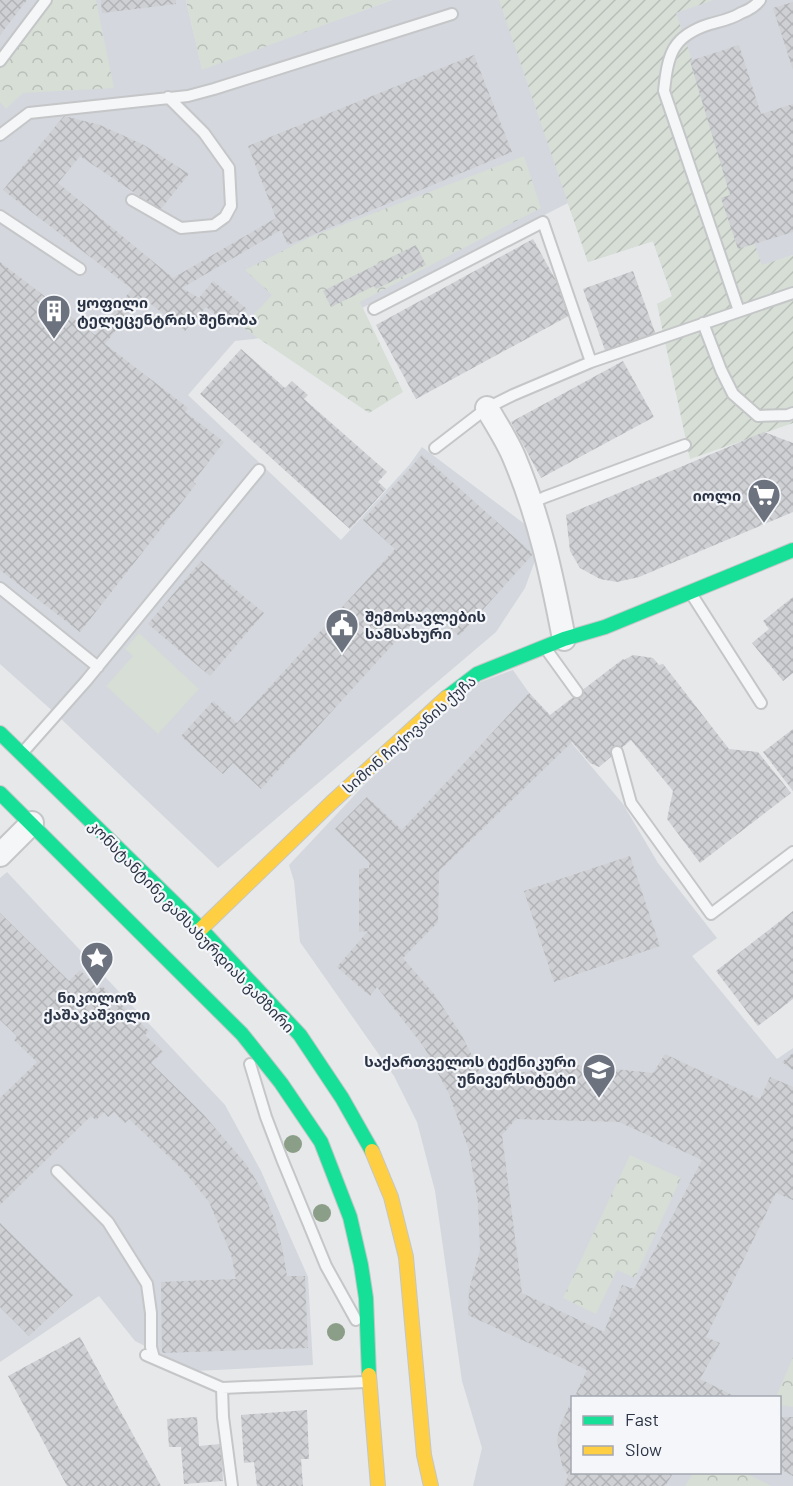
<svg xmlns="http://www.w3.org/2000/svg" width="793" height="1486" viewBox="0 0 793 1486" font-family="Barlow,'Noto Sans Georgian',sans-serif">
  <defs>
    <pattern id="forest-crowns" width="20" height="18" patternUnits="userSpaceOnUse" patternTransform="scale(1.5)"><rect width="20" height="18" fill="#d6ded6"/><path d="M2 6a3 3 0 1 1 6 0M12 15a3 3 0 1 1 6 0" fill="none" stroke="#b8bfb9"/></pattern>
    <pattern id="garden-furrows" width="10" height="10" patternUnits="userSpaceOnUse" patternTransform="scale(1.5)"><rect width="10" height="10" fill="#d6ded6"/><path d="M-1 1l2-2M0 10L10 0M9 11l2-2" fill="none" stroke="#b8bfb9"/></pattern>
    <pattern id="building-cross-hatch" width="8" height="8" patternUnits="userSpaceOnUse" patternTransform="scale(1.5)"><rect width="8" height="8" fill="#ced0d3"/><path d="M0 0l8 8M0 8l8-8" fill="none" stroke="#b1b3b6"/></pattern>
  </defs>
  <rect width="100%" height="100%" fill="#e6e8ea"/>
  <!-- built -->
  <path fill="#d4d7dd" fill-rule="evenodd" d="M0 0H186L202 69 392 0H793V255L672 296 653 241 588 262 568 203 315 332 235 341 188 395 341 540 410 464 422 447 530 528 537 555 525 588 496 632 218 868 57 715 0 664Z
    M513 670 527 690 623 804 658 863 717 938 692 956 777 1059 793 1048V1486H473L482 1448 462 1381 435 1191 417 1122 394 1076 300 942 294 881 289 865 366 783 478 683ZM572 1398H780V1472H572Z
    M7 872 225 1105 261 1171 308 1277 313 1365 195 1371 135 1341 99 1296 0 1362V878Z"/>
  <!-- green -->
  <path fill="#d6ded6" d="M139 633 199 689 158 734 106 686 133 656 125 649Z"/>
  <!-- forest -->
  <path fill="url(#forest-crowns)" d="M52 0H96L114 88 23 93 6 109 0 102V69Z
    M186 0H392L202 70Z
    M524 156 541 208 360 302 403 392 369 413 242 327 272 295 245 270 308 238Z
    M630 1155 681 1178 635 1278 617 1270 596 1314 563 1298Z
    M793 1357V1407L780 1405V1398L776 1397Z
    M693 1473H745L772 1486H685Z"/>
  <!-- garden -->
  <path fill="url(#garden-furrows)" d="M499 0H714L676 13 762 265 793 255V423L690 459 657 304 672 296 653 241 588 262Z"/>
  <!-- building -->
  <path fill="url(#building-cross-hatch)" fill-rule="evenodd" d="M0 0H27L0 35Z
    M101 0H176V4L102 13Z
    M793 2V70L773 8Z
    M739 45 761 114 793 104V232L738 249 721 198 730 195 690 61Z
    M474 55 512 152 288 245 281 230 182 288 199 298 213 281 247 309 231 327 206 307 185 331 142 297 105 344 188 408 185 412 224 442 193 482 196 484 80 632 0 570V262L95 335 132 289 3 190 64 116 100 125 144 145 189 174 160 210 80 156 58 183 173 278 276 218 248 146Z
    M533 239 574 313 416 399 376 325Z
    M416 245 426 265 376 289 374 286 331 307 323 291Z
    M633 271 656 335 606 353 583 289Z
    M241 349 285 388 292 381 308 395 304 399 387 472 378 482 386 489 350 529 200 394Z
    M623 361 654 417 541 478 511 422Z
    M764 432 793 443V512L639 577 617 582 600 579 580 568 570 551 566 515Z
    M422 455 533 554 459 636 427 607 261 789 233 763 223 774 181 736 213 701 237 723 395 549 363 520Z
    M201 561 264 613 210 676 148 624Z
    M793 597V673L783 681 752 643 769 629 763 621Z
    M633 655 653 658 659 665 663 664 729 749 758 752 791 793 700 863 667 819 673 791 631 740 599 767 590 763 572 742 439 871 438 922 403 958 434 994 461 1034 484 1080 566 1064 653 1073 665 1054 760 1099 770 1077 793 1087V1200L776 1193 706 1337 720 1343 700 1379 738 1398H574L587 1370 468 1315 469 1290 480 1250 478 1203 469 1150 449 1094 424 1047 377 987 370 996 337 967 368 931 359 932V869L369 868V862L335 829 367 797 402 830 529 693 550 715 623 659 624 660ZM516 1119 619 1122 702 1160 634 1289 622 1285 604 1332 522 1293 502 1135Z
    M793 729V791L763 752Z
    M630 856 660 946 554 982 524 891Z
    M793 911V999L758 1026 716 971Z
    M0 913 69 981 80 970 99 989 102 986 149 1031 145 1035 163 1052 151 1063 203 1114 246 1164 262 1190 274 1218 282 1247 287 1276H305L308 1348 162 1353 161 1282 236 1279 231 1254 209 1202 184 1171 129 1119 125 1123 114 1112 108 1117 104 1112 96 1120 91 1116 0 1205V1098L37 1062 14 1040 17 1036 0 1020Z
    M793 1053V1070L782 1062Z
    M0 1223 73 1295 29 1336 0 1307Z
    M80 1337 161 1486H67L8 1376Z
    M572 1400V1472H674L665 1486H564L568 1476 562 1465 557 1441 559 1428Z
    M307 1410 309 1459H301L303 1486H257L254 1462 244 1463 241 1415Z
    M197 1417 199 1446 221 1444 223 1481 184 1484 181 1447H169L167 1419Z
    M780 1417H793V1476L780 1469Z"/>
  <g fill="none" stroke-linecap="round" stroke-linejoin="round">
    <!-- lane casing -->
    <g stroke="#c4c6c8" stroke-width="14">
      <path id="lane" d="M0 61 46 0
        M0 135 29 113 188 96 214 89 452 14
        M132 200 181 228 214 225 225 217 231 206 229 168 204 133 168 97
        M0 216 80 269
        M374 309 543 222 591 362
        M739 311 664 91C668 54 672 36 710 24 721 21 732 19 741 13 749 10 755 7 760 0
        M703 323 721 370 733 394 758 416 788 415 793 413
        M435 448 487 408 513 395 591 362 793 293
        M532 503 545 497 685 445
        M0 588 98 667
        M692 595 761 703
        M546 649 577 692
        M24 751 86 681 259 470
        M617 752 631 803 711 914 793 852
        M250 1064 266 1117 282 1159 326 1266 356 1320
        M57 1171 108 1222 147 1284 151 1313V1347L154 1358
        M146 1355 222 1388 365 1382
        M222 1388 223 1417 232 1486"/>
    </g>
    <!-- street casing -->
    <g stroke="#c4c6c8" stroke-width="26">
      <path id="street" d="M487 408C496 424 507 440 514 457 539 516 552 576 564 639
        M0 855 32 823"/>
    </g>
    <!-- fast casing -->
    <g stroke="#c4c6c8" stroke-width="16">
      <path id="fast" d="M447 697 477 674 564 639 605 627 793 550
        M0 733 201 929 300 1035 342 1098 372 1151
        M0 793 242 1034 281 1083 321 1142 350 1217 361 1265 366 1298 369 1375"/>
    </g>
    <!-- slow casing -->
    <g stroke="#c4c6c8" stroke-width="16">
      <path id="slow" d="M201 929 331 803 447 697
        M372 1151 391 1197 406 1257 424 1455 431 1486
        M369 1375 378 1486"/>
    </g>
    <!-- lane -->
    <use href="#lane" stroke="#f5f6f7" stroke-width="10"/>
    <!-- street -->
    <use href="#street" stroke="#f5f6f7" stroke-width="22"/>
    <!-- fast -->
    <use href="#fast" stroke="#16e098" stroke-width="14"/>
    <!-- slow -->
    <use href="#slow" stroke="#ffcf43" stroke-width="14"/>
  </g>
  <!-- trees -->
  <g fill="#8a9e88">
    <circle cx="293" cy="1144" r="9"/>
    <circle cx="322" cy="1213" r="9"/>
    <circle cx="336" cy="1332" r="9"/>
  </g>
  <!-- icons -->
  <defs>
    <g id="building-pin" transform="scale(1.725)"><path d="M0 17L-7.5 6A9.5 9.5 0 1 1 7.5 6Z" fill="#6c737f" stroke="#f4f6f9"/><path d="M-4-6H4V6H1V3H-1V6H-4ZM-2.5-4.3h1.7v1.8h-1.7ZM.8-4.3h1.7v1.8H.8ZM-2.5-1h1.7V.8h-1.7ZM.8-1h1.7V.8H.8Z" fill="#fff"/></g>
    <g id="supermarket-pin" transform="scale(1.725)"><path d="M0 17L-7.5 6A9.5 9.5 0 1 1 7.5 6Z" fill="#6c737f" stroke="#f4f6f9"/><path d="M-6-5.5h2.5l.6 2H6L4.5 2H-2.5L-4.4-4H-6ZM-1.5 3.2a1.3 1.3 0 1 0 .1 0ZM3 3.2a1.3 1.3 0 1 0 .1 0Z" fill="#fff"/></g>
    <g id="civic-pin" transform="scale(1.725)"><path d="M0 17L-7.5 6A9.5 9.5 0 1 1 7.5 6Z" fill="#6c737f" stroke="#f4f6f9"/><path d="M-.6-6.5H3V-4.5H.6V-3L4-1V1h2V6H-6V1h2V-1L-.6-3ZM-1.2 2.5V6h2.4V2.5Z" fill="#fff"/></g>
    <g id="sight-pin" transform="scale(1.725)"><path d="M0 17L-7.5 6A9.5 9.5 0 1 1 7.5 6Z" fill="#6c737f" stroke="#f4f6f9"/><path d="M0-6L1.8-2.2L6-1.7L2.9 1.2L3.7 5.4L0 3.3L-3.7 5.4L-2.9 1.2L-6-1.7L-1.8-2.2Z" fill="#fff"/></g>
    <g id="university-pin" transform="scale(1.725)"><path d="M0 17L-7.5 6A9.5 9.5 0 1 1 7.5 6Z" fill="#6c737f" stroke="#f4f6f9"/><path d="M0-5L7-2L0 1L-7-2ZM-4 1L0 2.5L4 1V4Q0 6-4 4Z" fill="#fff"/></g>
  </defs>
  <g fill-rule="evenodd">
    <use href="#building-pin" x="54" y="311"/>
    <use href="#supermarket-pin" x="764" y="495"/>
    <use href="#civic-pin" x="342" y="625"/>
    <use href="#sight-pin" x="97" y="958"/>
    <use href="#university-pin" x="599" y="1070"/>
  </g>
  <g text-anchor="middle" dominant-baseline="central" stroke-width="4.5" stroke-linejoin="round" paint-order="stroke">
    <!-- poi labels -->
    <g font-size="15" font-weight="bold" fill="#2b3445" stroke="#f4f6f9" text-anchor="start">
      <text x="77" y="302">ყოფილი<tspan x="77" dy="17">ტელეცენტრის შენობა</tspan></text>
      <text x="741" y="495" text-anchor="end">იოლი</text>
      <text x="365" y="616">შემოსავლების<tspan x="365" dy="17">სამსახური</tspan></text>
      <text x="97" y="997" text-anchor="middle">ნიკოლოზ<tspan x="97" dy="17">ქაშაკაშვილი</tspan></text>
      <text x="576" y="1061" text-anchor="end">საქართველოს ტექნიკური<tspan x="576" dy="17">უნივერსიტეტი</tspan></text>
    </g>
    <!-- street labels -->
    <g font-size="15" fill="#2b3445" stroke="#f4f6f9">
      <text transform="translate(409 734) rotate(-41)">სიმონ ჩიქოვანის ქუჩა</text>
      <text transform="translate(192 926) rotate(46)">კონსტანტინე გამსახურდიას გამზირი</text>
    </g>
  </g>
  <!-- legend -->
  <rect x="571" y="1396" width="210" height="78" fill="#f4f6f9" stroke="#a4a8b1" stroke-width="1.5"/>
  <rect x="583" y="1416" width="30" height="9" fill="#16e098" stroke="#a4a8b1" stroke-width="1.5"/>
  <text x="625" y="1426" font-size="18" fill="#2b3445">Fast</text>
  <rect x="583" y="1446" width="30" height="9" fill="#ffcf43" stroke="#a4a8b1" stroke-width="1.5"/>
  <text x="625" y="1456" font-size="18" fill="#2b3445">Slow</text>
</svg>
